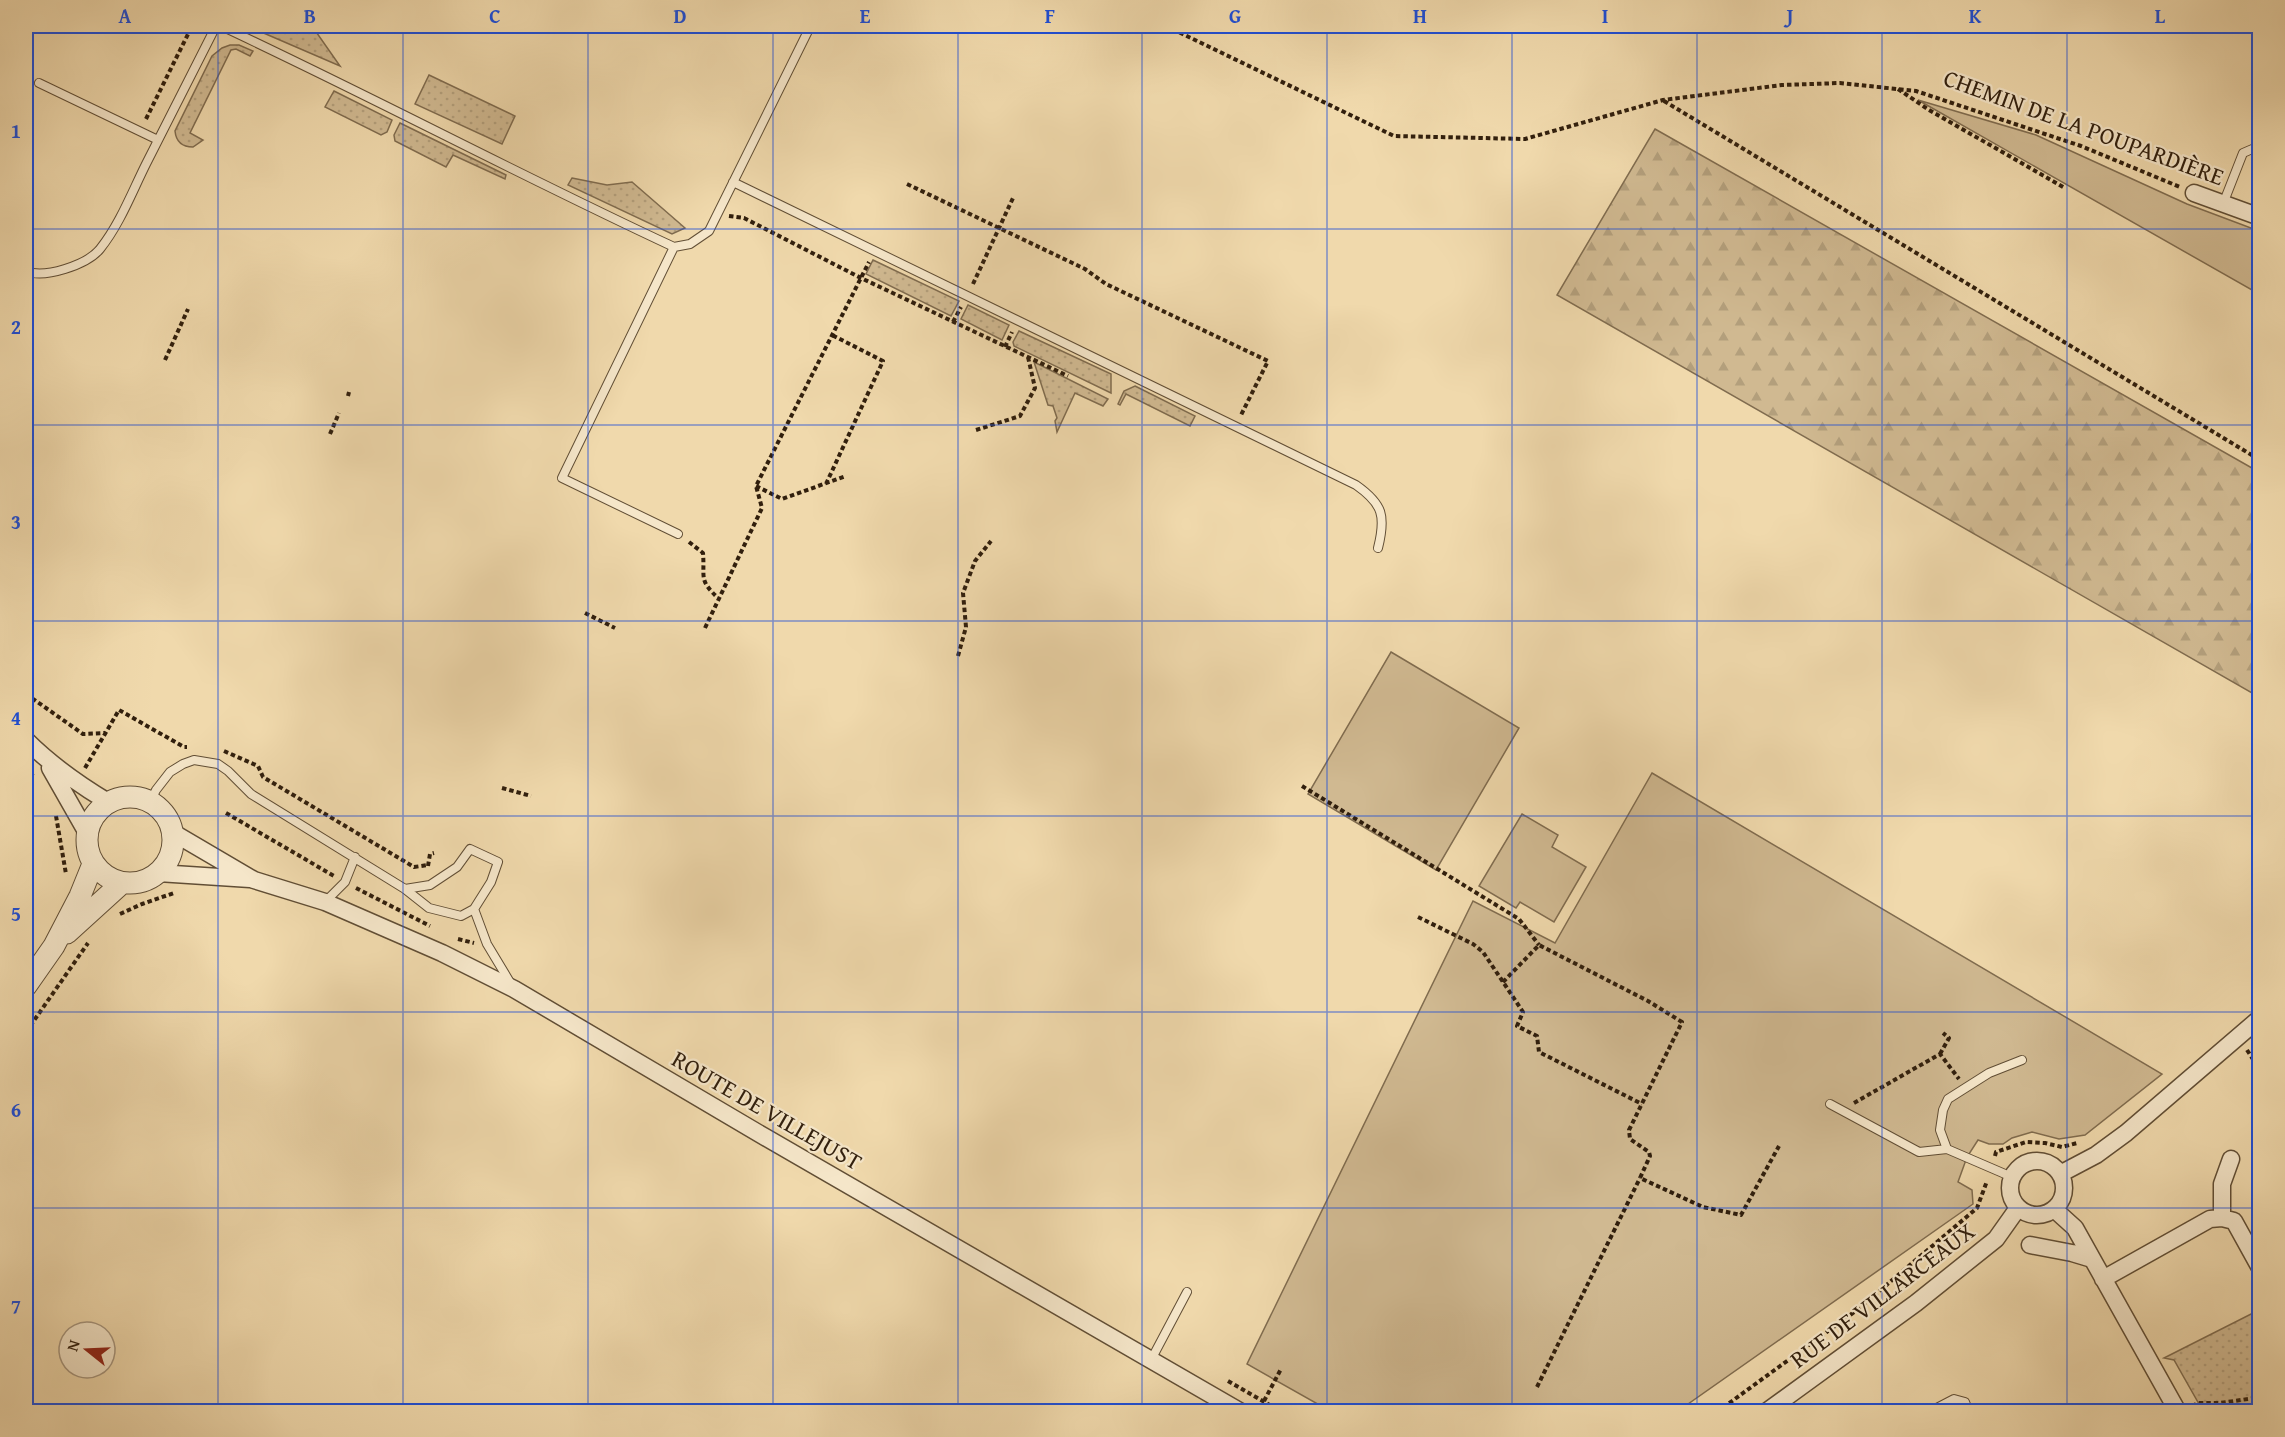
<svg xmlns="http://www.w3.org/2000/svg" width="2285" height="1437" viewBox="0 0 2285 1437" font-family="'Gentium Book Plus',serif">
  <defs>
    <pattern id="grass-dots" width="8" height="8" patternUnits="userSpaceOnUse" patternTransform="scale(1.5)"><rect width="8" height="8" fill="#d0b991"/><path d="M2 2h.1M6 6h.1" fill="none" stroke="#b39f7c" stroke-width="1.8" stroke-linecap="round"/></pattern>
    <pattern id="forest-firs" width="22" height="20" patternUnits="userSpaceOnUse" patternTransform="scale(1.5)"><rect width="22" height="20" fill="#d0b991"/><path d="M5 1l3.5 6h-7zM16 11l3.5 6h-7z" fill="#b39f7c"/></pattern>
  </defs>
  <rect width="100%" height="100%" fill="#f0d9ac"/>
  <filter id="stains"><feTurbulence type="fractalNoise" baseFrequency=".00333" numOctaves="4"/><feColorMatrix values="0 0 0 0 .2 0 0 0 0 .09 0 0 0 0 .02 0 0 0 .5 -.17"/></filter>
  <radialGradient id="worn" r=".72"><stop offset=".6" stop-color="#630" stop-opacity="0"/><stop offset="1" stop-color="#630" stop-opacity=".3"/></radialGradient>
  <!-- grass -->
  <path fill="url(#grass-dots)" stroke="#806c4f" stroke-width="1.5" d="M251 26H312L340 66 252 28Z
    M230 45H239L253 51 250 56 236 49 231 50 190 133 203 140 193 147C182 147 176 141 175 131L212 56 222 48Z
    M429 75 515 116 502 144 415 104Z
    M334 91 392 120 387 132 381 135 325 107Z
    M400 123 506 175 505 179 453 155 446 167 395 141 394 135Z
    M572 178 607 185 632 182 685 228 672 234 568 185Z
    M873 260 959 301 951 316 866 274Z
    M968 305 1009 325 1002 340 961 319Z
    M1019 331 1111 374V393L1014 346 1013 342Z
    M1034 362 1108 399 1103 406 1075 393 1057 432 1055 421 1057 418 1053 406 1048 405Z
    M1135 386 1195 416 1190 426 1126 394 1120 405 1118 404 1124 391Z
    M2259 1310V1411H2203L2174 1360 2164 1358Z"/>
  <!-- forest -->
  <path fill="url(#forest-firs)" stroke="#806c4f" stroke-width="1.5" d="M1655 129 2259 472V697L1557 295Z"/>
  <!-- garden -->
  <path fill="#d0b991" stroke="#806c4f" stroke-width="1.5" d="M1918 100 2036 135 2187 204 2259 231V294Z
    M1391 652 1519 728 1436 870 1308 794Z
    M1652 773 2162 1074 2085 1135 2059 1139 2032 1132 2012 1138 2003 1144H1989L1978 1140 1967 1157 1958 1182 1972 1190 1973 1204 1678 1411H1330L1247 1364 1473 901 1555 943Z
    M1522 814 1558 835 1552 847 1586 867 1554 922 1520 902 1516 908 1479 886Z"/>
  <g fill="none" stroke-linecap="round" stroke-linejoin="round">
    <!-- service casing -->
    <g stroke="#614e35" stroke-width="10">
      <path id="service" d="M221 26C373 97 521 176 674 247L690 244 709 231 809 29 801 26
        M39 83 158 140
        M733 182 1356 485C1383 504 1386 516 1378 548
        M2223 204 2243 153 2257 147
        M674 247 562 478 678 534
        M26 271C44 279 87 265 100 249 120 224 132 192 146 164 169 118 193 72 216 26
        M150 802 156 790 170 772 183 764 194 760 218 764 228 771 251 794 405 889 429 908 461 916 474 909 491 882 498 862 470 849 457 867 430 885 405 889
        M325 902 345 882 355 857
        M474 909 487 944 511 984
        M1830 1104 1919 1152 1947 1149
        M2012 1177 1947 1149 1940 1130 1943 1110 1948 1099 1989 1073 2022 1060
        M1151 1360 1187 1292
        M1929 1412 1954 1399 1965 1402 1969 1412"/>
    </g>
    <!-- minor casing -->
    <g stroke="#614e35" stroke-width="19">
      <path id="minor" d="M2194 193 2260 217
        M26 740C51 765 78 784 108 802
        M50 768 87 833
        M172 832 254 880 325 902 442 953 514 989 765 1137 1241 1412
        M158 873 250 879
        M2010 1188a27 27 0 1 1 54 0a27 27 0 1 1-54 0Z
        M2060 1174 2096 1155 2126 1133 2260 1018
        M2054 1209 2075 1228 2178 1412
        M2222 1218V1184L2231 1159
        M2030 1245 2072 1253 2092 1259
        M2103 1279 2210 1219 2222 1218 2234 1221 2260 1268
        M1766 1412 1916 1303 1996 1239 2018 1208"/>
    </g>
    <!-- tertiary casing -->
    <g stroke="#614e35" stroke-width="23">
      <path id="tertiary" d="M87 840a43 43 0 1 1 86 0a43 43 0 1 1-86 0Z
        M67 933 122 883
        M26 986 54 946 80 896 93 864"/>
    </g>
    <!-- path -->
    <path stroke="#311f0d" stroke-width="4" stroke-dasharray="4.5 3" stroke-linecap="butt" d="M1166 26 1394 136 1525 139 1663 100 1782 85 1840 83 1916 91 2081 146 2180 187
      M1898 89 1929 110 2065 188
      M1664 101 2260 460
      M146 119 192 26
      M907 184 1085 269 1106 284 1268 361 1241 415
      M729 216 744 218 861 278 1068 376
      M973 284 1013 198
      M953 322 961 307
      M1005 347 1012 332
      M165 360 188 309
      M348 396 349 392
      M976 430 1020 416 1035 388 1028 357
      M330 434 339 413
      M826 484 883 361 832 335
      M756 486 782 499 846 476
      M689 542 703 553C705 579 698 579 719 599
      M585 613 615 628
      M705 628 762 508 756 486 869 262
      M958 656 966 627 963 593 975 561 991 541
      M26 694 83 734 105 733
      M224 751 258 766 263 777 414 867 428 865
      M26 768 33 776
      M85 768 119 710 184 747H187
      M1302 786 1519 919 1539 945
      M502 788 531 796
      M226 813 334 876
      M56 816 66 874
      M428 866 430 854 434 853
      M356 888 430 926
      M120 914 142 904 174 893
      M1418 917 1473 944 1483 952 1523 1012 1517 1026 1537 1036 1539 1052 1642 1104
      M458 939 474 943
      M1503 982 1539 945 1648 1001 1682 1022 1629 1130 1630 1139 1649 1152 1650 1156 1640 1178 1703 1207 1741 1215 1779 1146
      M2253 1002 2260 996
      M26 1032 88 943
      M2247 1050 2260 1070
      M1940 1054 1949 1038 1943 1033
      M1854 1103 1940 1054 1959 1079
      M1995 1156 1996 1152 2026 1142 2045 1143 2062 1147 2077 1143
      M1228 1381 1282 1412
      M1537 1387 1640 1178
      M1264 1401 1281 1369
      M2192 1406 2198 1403H2220L2255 1398 2260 1392
      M1717 1412 1857 1310 1977 1208 1987 1181"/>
    <!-- service -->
    <use href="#service" stroke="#f5e6c9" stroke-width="8"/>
    <!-- minor -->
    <use href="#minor" stroke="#f5e6c9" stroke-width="16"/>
    <!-- tertiary -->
    <use href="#tertiary" stroke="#f5e6c9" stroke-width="21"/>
  </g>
  <!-- grid -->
  <path fill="none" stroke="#1d4ed8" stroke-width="1.5" stroke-opacity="0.55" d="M218 26V1412M403 26V1412M588 26V1412M773 26V1412M958 26V1412M1142 26V1412M1327 26V1412M1512 26V1412M1697 26V1412M1882 26V1412M2067 26V1412M26 229H2260M26 425H2260M26 621H2260M26 816H2260M26 1012H2260M26 1208H2260"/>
  <g text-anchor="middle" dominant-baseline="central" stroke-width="4.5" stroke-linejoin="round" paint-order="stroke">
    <!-- street labels -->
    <g font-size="24" fill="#311f0d" stroke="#f5e6c9">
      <text transform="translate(2084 127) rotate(20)">CHEMIN DE LA POUPARDIÈRE</text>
      <text transform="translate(767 1110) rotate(30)">ROUTE DE VILLEJUST</text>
      <text transform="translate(1882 1295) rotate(-37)">RUE DE VILLARCEAUX</text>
    </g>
  </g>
  <!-- margin -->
  <rect width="2285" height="1437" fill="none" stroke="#f0d9ac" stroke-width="66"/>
  <!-- north arrow -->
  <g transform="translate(87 1350) rotate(288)"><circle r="28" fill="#f5e6c9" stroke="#a7967e" stroke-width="1.5"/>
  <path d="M0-4.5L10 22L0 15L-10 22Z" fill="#8f2418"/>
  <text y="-9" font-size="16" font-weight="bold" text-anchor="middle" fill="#311f0d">N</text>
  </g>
  <rect x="33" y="33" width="2219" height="1371" fill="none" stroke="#1d4ed8" stroke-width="2"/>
  <g font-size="20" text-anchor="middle" font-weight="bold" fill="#1d4ed8">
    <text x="125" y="23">A</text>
    <text x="310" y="23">B</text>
    <text x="495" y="23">C</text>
    <text x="680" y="23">D</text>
    <text x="865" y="23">E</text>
    <text x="1050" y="23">F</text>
    <text x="1235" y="23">G</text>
    <text x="1420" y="23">H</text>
    <text x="1605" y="23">I</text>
    <text x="1790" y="23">J</text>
    <text x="1975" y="23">K</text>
    <text x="2160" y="23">L</text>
    <text x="16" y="138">1</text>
    <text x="16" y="334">2</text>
    <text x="16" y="529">3</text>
    <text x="16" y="725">4</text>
    <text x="16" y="921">5</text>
    <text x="16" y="1117">6</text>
    <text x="16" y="1313">7</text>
  </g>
  <rect width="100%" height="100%" filter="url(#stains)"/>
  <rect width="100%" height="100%" fill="url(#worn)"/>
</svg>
